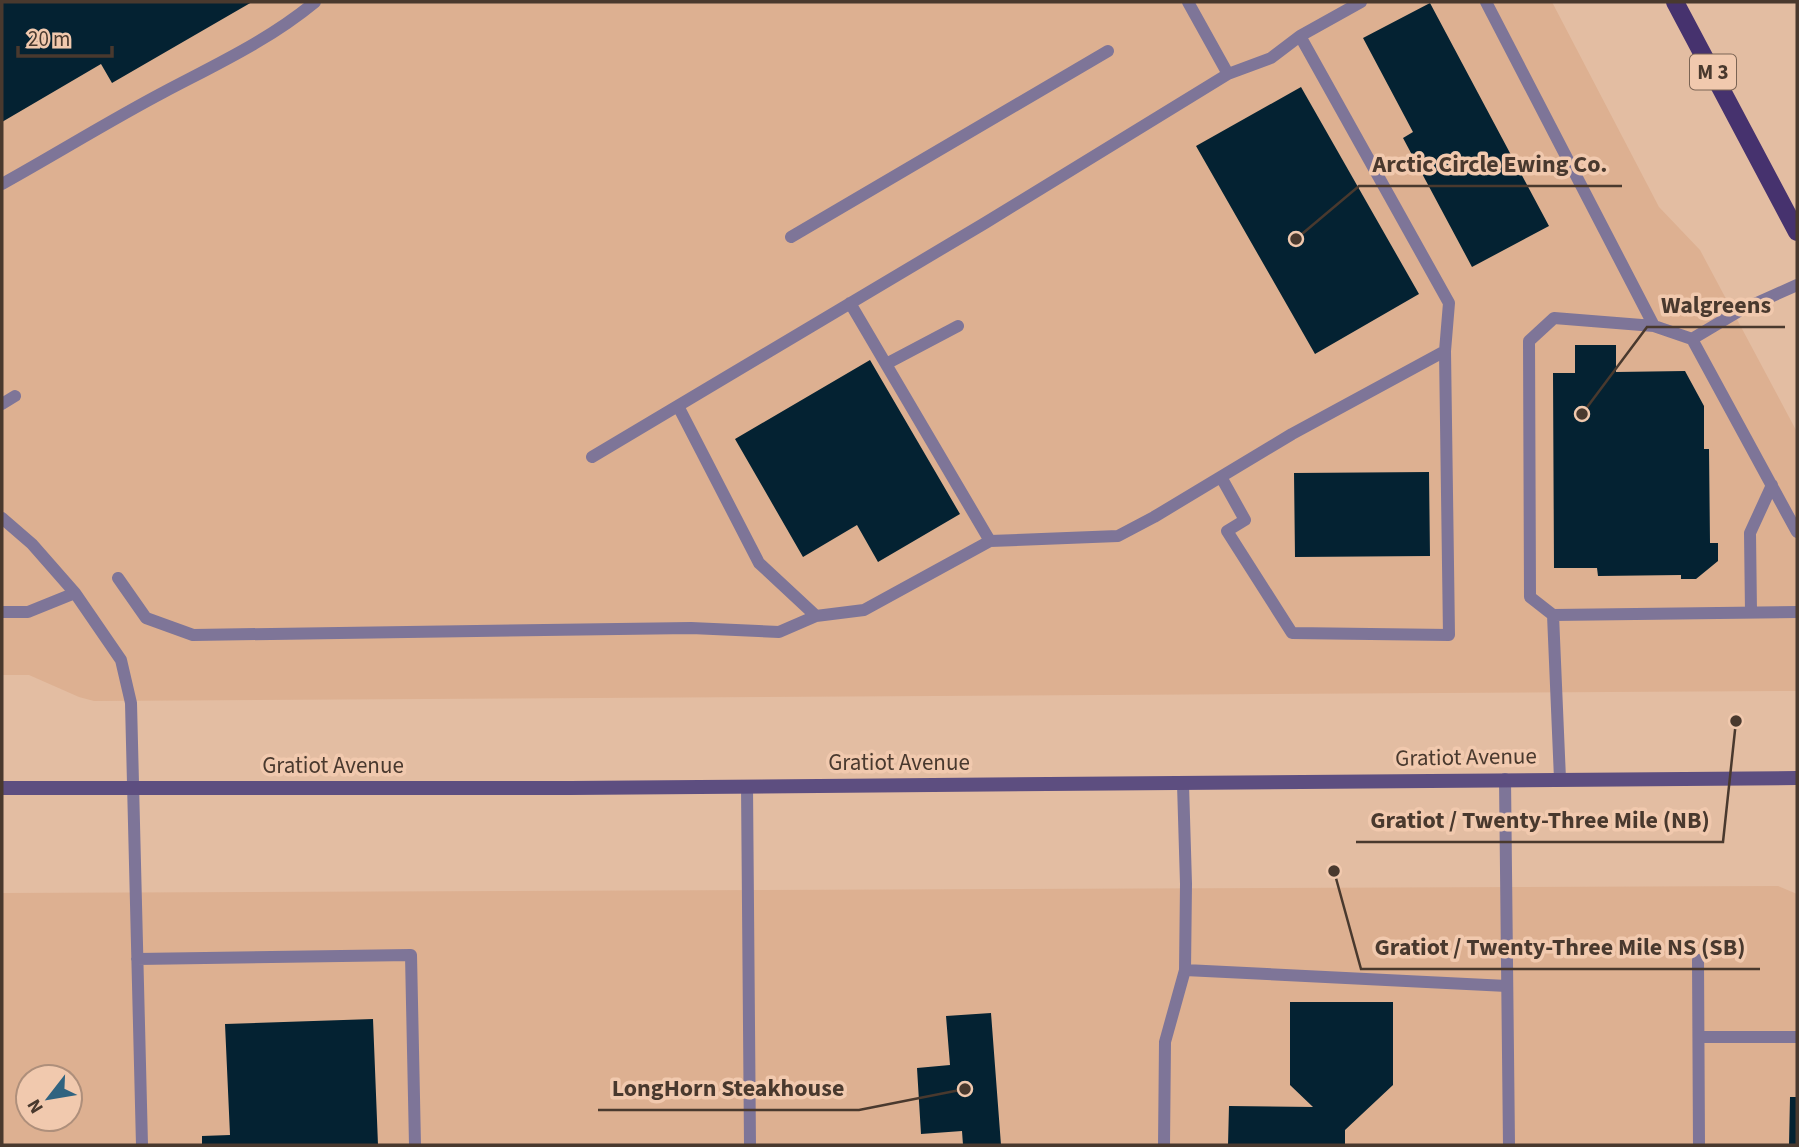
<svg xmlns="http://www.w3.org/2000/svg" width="1799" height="1147" viewBox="0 0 1799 1147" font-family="'Source Sans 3',sans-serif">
  <rect width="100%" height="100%" fill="#e3bda2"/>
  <!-- built -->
  <path fill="#ddb091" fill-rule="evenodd" d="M2 2H1552L1659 207 1700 250 1797 432V691L94 701 79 697 29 675H2Z
    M1778 886 1797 894V1145H2V893ZM28 1077H70V1119H28Z"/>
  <!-- building -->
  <path fill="#042232" d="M2 2H252L112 83 101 64 2 122Z
    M1430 3 1549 226 1472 267 1403 138 1413 132 1363 38Z
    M1301 87 1419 294 1315 354 1196 146Z
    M1575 345H1616V372L1685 371 1704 406V449H1709L1710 543H1718V561L1696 579H1681V575L1598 576 1597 568H1554L1553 373H1575Z
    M870 360 960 514 878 562 857 525 803 557 735 439Z
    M1429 472 1430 556 1295 557 1294 473Z
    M1290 1002H1393V1085L1345 1130V1145H1228L1229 1106 1313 1107 1290 1085Z
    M991 1013 1001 1145H963L962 1131 921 1134 917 1068 950 1065 946 1016Z
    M373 1019 378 1145H202V1136L230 1135 225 1024Z
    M1790 1097H1797V1145H1789Z"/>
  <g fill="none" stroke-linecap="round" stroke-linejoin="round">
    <!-- lane -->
    <path stroke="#7e7598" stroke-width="12" d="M1188 2 1228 74
      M1486 2 1654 326
      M2 184C56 154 109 121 164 92 217 64 269 40 315 2
      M791 237 1108 51
      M850 303 990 541
      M1692 339 1739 311 1797 285
      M886 364 958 326
      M2 404 15 396
      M678 406 759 563 816 616
      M592 457 985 223 1228 74 1271 58 1300 36 1361 2
      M1221 477 1245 520 1227 531 1292 633 1449 635 1445 351
      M2 518 32 544 75 593 121 660 131 703 142 1145
      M1797 532 1692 339 1654 326 1554 318 1529 341 1530 597 1553 615 1797 612
      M118 578 146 618 193 635 691 628 779 632 816 616 864 610 990 541 1118 536 1154 517 1292 434 1445 351 1449 303 1300 36
      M2 612H28L75 593
      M1751 612 1750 533 1772 485
      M1553 615 1560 779
      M1505 779 1509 1145
      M747 786 750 1145
      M137 959 411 955 415 1145
      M1698 960 1699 1145
      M1185 970 1507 986
      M1699 1037H1797
      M1164 1145 1165 1042 1185 970 1186 884 1183 784"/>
    <!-- secondary -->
    <path stroke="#5d4e80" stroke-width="14" d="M2 788H570L1797 778"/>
    <!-- primary -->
    <path stroke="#46326e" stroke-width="18" d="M1675 2 1797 232"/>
  </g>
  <g text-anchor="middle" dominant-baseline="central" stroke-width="7" stroke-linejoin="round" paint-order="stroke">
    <!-- shield labels -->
    <rect fill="#f1c9ae" stroke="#7b6454" stroke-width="2" x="1690" y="54.5" width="46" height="35" rx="5"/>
    <g font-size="21" font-weight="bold" fill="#49392e">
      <text x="1713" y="72">M 3</text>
    </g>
    <!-- street labels -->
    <g font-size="23" fill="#49392e" stroke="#f1c9ae">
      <text transform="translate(1466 757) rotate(-1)">Gratiot Avenue</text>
      <text x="899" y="762">Gratiot Avenue</text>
      <text x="333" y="765">Gratiot Avenue</text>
    </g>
  </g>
  <!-- callouts -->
  <path fill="none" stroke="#49392e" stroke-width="2.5" d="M1296 239L1359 186H1622M1582 414L1647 327H1785M1736 721L1723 842H1356M1334 871L1361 969H1760M965 1089L859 1110H598"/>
  <g fill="#49392e" stroke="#f1c9ae" stroke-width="2.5">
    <circle cx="1296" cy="239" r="7"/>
    <circle cx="1582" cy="414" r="7"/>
    <circle cx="1736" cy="721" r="7"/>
    <circle cx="1334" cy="871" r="7"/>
    <circle cx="965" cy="1089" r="7"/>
  </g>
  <g font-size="24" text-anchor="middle" font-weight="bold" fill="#49392e" stroke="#f1c9ae" stroke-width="7" stroke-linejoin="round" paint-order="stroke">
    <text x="1490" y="172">Arctic Circle Ewing Co.</text>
    <text x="1716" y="313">Walgreens</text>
    <text x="1540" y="828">Gratiot / Twenty-Three Mile (NB)</text>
    <text x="1560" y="955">Gratiot / Twenty-Three Mile NS (SB)</text>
    <text x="728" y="1096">LongHorn Steakhouse</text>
  </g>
  <!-- border -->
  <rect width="1799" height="1147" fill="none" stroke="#49392e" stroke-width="7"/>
  <!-- north arrow -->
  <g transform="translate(49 1098) rotate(239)"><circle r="33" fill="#f1c9ae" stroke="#ae8f7b" stroke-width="2"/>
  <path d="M0-5L12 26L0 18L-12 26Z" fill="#306380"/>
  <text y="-10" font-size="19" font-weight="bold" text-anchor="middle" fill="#49392e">N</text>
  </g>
  <!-- scale -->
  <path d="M18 46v10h94v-10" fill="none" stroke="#49392e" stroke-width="3.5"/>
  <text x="28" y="46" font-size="21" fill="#49392e" stroke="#f1c9ae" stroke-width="5" paint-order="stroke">20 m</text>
</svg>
